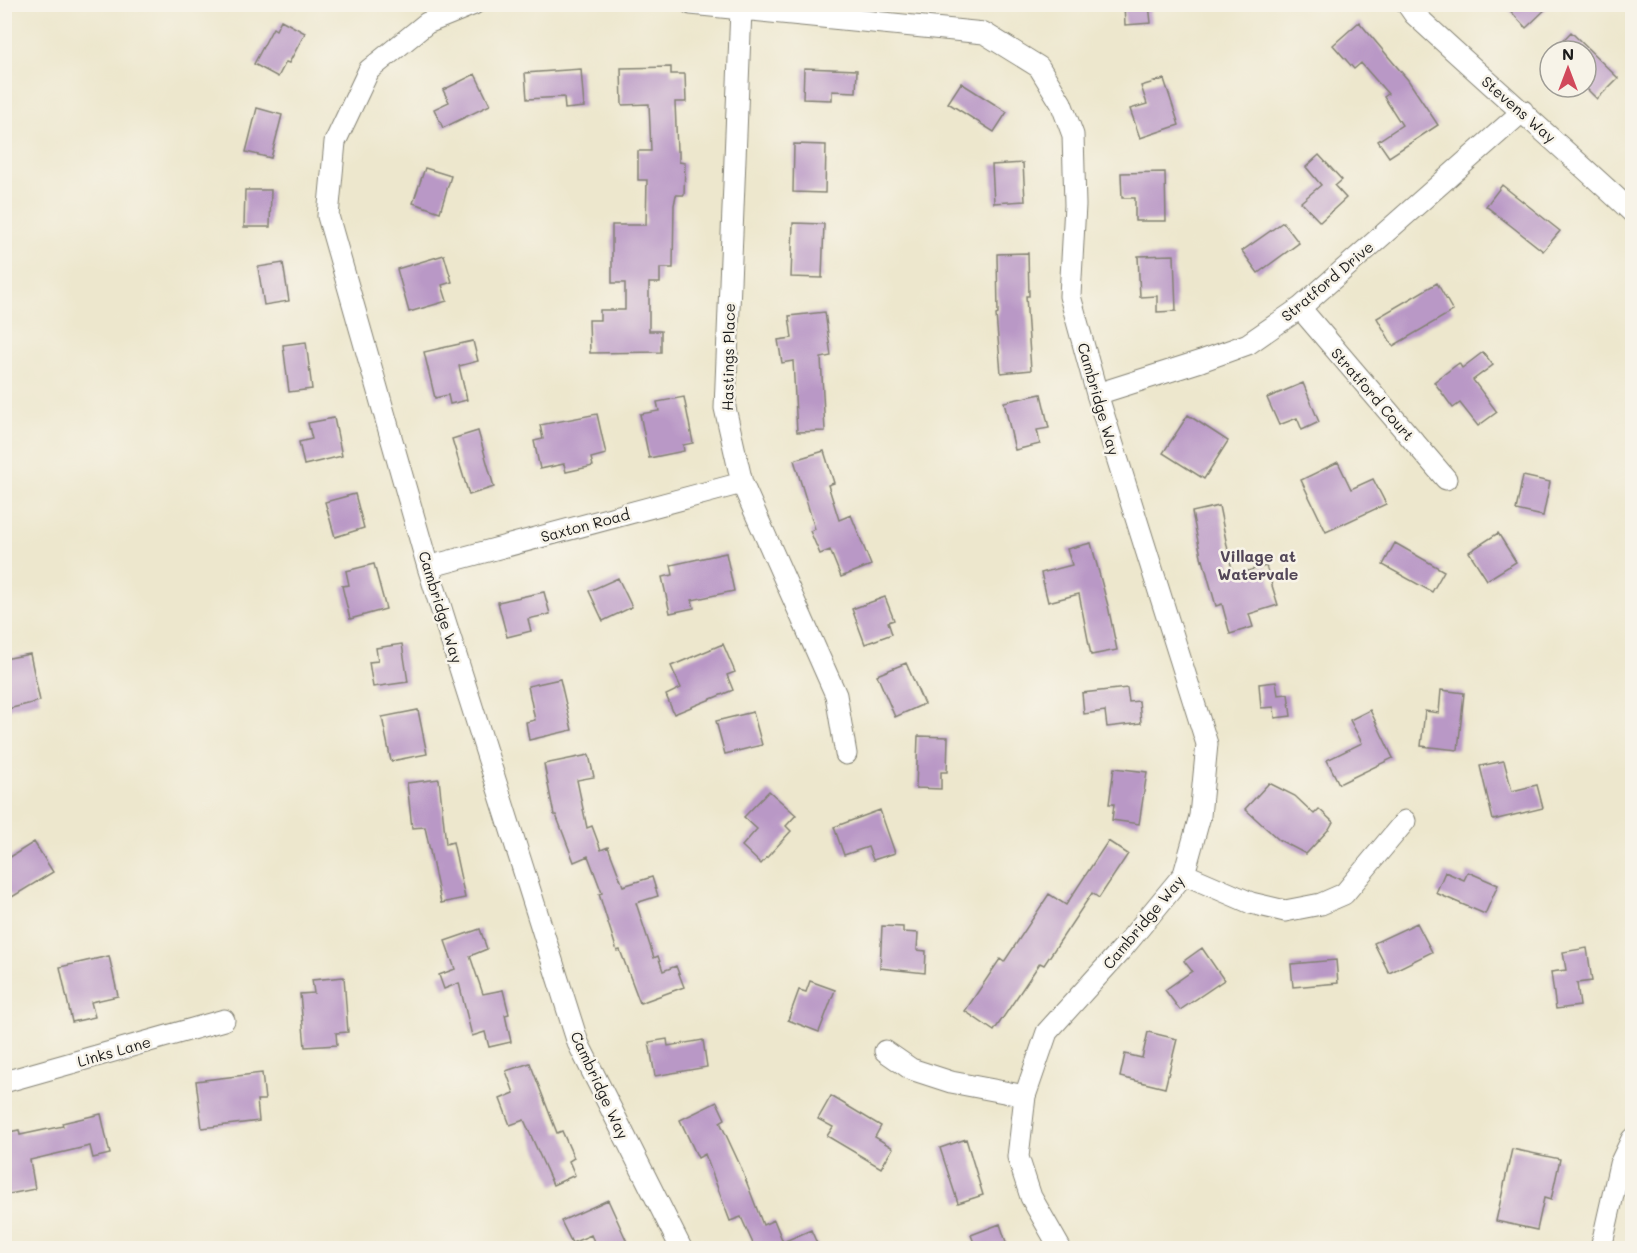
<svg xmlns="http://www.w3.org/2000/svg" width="1637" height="1253" viewBox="0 0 1637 1253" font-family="Mali,sans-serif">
  <rect width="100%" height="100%" fill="#f7f3e8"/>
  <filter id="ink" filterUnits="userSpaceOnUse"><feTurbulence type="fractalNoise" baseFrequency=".0167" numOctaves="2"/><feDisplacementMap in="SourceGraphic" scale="12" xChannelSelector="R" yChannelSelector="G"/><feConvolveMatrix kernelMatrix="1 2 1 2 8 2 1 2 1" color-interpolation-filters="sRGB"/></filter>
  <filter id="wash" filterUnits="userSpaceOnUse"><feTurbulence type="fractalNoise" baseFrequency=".008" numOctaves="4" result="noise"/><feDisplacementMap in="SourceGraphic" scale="24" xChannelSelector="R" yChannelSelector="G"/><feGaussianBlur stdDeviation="1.35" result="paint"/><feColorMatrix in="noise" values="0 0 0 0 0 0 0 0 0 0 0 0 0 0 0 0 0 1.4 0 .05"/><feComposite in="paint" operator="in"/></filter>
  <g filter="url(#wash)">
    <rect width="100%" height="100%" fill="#ede7cd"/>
    <g id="blocks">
      <!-- building -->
      <path fill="#b998c6" d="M1124 4H1149L1151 23 1125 25Z
        M1504 4H1551L1526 28Z
        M281 20 305 33 289 63 286 62 278 77 254 64 273 28 276 30Z
        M1359 22 1408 80 1438 125 1389 157 1378 141 1402 125 1384 97 1388 94 1361 63 1354 69 1333 45Z
        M1571 32 1618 78 1597 99 1586 88V51H1553Z
        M671 67V74H685L686 102H675L677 151H679V162L685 163 684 195H676L674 205 673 268H660V283H649V331H661V352L590 353 589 320H600V310H625V283H612V225H646L647 180H638V151H651L649 104 622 105 621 68Z
        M804 68 857 70 856 92 832 91V100L803 99Z
        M581 69 584 107 565 109 564 97 527 99 525 73Z
        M475 74 490 105 443 128 434 109 449 102 443 90Z
        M1164 79 1179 125 1140 138 1130 109 1147 104 1141 86Z
        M961 83 1007 112 994 132 948 103Z
        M257 108 282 115 271 158 246 152Z
        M794 144 826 145 825 193 793 192Z
        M1319 155 1342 180 1335 186 1346 198 1320 222 1301 202 1321 185 1306 167Z
        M1023 163 1025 201 994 203 992 165Z
        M425 168 451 176 440 212 413 203Z
        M1165 172 1166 221H1135V198H1122L1121 173Z
        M1502 185 1560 231 1543 251 1486 206Z
        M245 190H271L270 227H244Z
        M1283 222 1299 243 1258 273 1242 251Z
        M793 223 824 224 822 278 791 277Z
        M1028 253 1029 296H1026L1031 370 1001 373 996 315 998 314 997 254Z
        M444 255 452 282 442 285 447 301 409 312 397 269Z
        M1174 255 1176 311 1157 312V296L1140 297 1138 256Z
        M283 263 289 301 264 305 258 267Z
        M1437 283 1453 311 1393 346 1377 318Z
        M825 312 831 356 821 358 825 431 797 432 793 361 782 363 778 340 792 338 789 316Z
        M473 341 478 361 459 366 467 400 450 404 448 395 435 398 424 352Z
        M306 342 312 389 289 392 283 345Z
        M1483 352 1493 365 1473 380 1497 412 1478 426 1460 403 1453 408 1434 382 1459 363 1462 368Z
        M1303 383 1319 422 1302 430 1297 418 1279 425 1267 398Z
        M1041 394 1049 428 1037 430 1040 444 1015 450 1004 402Z
        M684 397 693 443 683 445 684 451 649 458 640 414 659 411 657 402Z
        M597 414 606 454 591 458 593 466 566 472 564 464 540 469 534 441 543 439 540 425Z
        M1188 415 1228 441 1204 479 1163 453Z
        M334 418 342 456 304 465 299 442 312 439 308 423Z
        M478 431 494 487 469 495 452 439Z
        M824 451 834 483 828 485 839 520 851 515 871 565 841 577 830 550 820 554 810 531 815 529 794 460Z
        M1338 462 1351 489 1373 479 1386 504 1326 532 1301 480Z
        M1523 476 1550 482 1543 516 1516 510Z
        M355 494 364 528 335 537 325 502Z
        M1219 506 1233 575 1266 566 1278 605 1249 614 1253 627 1230 634 1222 604 1216 606 1203 560 1202 561 1192 512Z
        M1498 533 1516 562 1487 580 1469 552Z
        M1091 543 1108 606 1117 650 1091 655 1079 594 1048 602 1041 573 1072 565 1067 549Z
        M1395 543 1444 571 1432 592 1383 565Z
        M726 553 734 591 692 600 694 608 670 613 662 577 673 575 671 565Z
        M374 564 386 609 350 619 342 586 349 585 346 571Z
        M618 578 632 607 603 621 589 591Z
        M544 592 550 614 528 619 531 631 507 637 498 602Z
        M885 597 894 620 888 622 892 634 865 644 852 609Z
        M402 644 408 682 373 687 369 662 378 661 376 648Z
        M723 644 735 672 727 675 733 690 674 714 666 695 681 688 671 666Z
        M30 654 40 701 4 710V659Z
        M906 663 924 704 895 717 877 675Z
        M560 679 572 730 529 740 526 722 535 720 528 686Z
        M1276 682 1278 695 1288 694 1291 716 1275 718 1274 707 1261 708 1259 684Z
        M1127 688 1129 702 1139 701 1141 723 1107 727 1105 711 1084 714 1082 693Z
        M1441 690 1464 693 1458 750 1421 746 1425 711 1439 713Z
        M418 710 427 754 391 761 382 717Z
        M1370 710 1393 758 1339 784 1327 760 1362 743 1350 720Z
        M753 712 762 745 725 754 716 721Z
        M918 736 948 737 947 772H941V789L916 788Z
        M589 755 594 777 577 780 587 828 592 826 601 850 608 847 623 886 652 877 658 896 636 903 654 958 658 956 663 971 676 966 684 987 640 1003 620 950 617 951 599 894 602 893 588 856 574 862 556 815H554L544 764Z
        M1504 761 1512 791 1537 785 1543 808 1493 820 1480 766Z
        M1114 768 1147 772 1139 824 1112 820 1114 804H1109Z
        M439 779 446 844 453 842 465 898 441 903 425 827 412 828 407 783Z
        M1269 783 1295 796 1314 814 1319 809 1333 822 1329 829 1306 854 1279 840 1245 809Z
        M769 791 796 815 786 826 791 831 761 864 742 846 757 829 744 817Z
        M880 810 895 853 873 860 868 847 844 855 834 827Z
        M1108 841 1128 854 1099 898 1092 893 1044 965 1040 963 994 1031 965 1011 1000 959 1004 962 1049 894 1066 905Z
        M34 842 53 872 12 897 4 885V861Z
        M1445 872 1464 880 1468 872 1498 885 1485 914 1436 893Z
        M1417 923 1432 952 1389 973 1374 943Z
        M882 926 903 927V932L918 933 917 950 926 951 925 973 880 968Z
        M480 929 487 949 470 956 483 994 503 990 509 1014 505 1015 511 1042 489 1047 485 1032 472 1036 459 983 444 989 439 975 455 969 445 941Z
        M1202 948 1224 980 1180 1010 1165 990 1192 971 1184 961Z
        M1587 948 1592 981 1577 983 1580 1006 1556 1009 1551 972 1566 970 1563 952Z
        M109 956 118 996 91 1002 95 1017 72 1022 60 967Z
        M1336 960 1338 983 1293 987 1291 964Z
        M344 977 348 1032 336 1033 337 1045 305 1047 300 994 314 993 312 980Z
        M810 981 835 990 819 1032 788 1020 799 990 806 992Z
        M1148 1032 1177 1039 1165 1088 1120 1077 1125 1054 1142 1058Z
        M667 1039 668 1046 703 1040 707 1067 655 1076 649 1042Z
        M530 1063 557 1133 562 1131 574 1158 569 1161 575 1175 553 1185 524 1120 510 1125 500 1099 514 1093 506 1071Z
        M262 1073 265 1100H257L259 1121 202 1128 196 1081Z
        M831 1096 881 1126 875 1137 893 1148 881 1168 827 1136 833 1127 818 1119Z
        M717 1102 725 1119 720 1122 740 1165 763 1225 774 1220 783 1242 811 1230 819 1248H755L741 1217 730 1221 705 1154 698 1158 680 1120Z
        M101 1114 110 1154 93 1158 90 1146 30 1160 35 1189 4 1195V1133L19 1130 20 1135 63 1126 62 1123Z
        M966 1139 983 1195 958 1203 940 1148Z
        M1512 1149 1560 1159 1551 1200 1544 1198 1537 1230 1496 1221Z
        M608 1200 628 1244 618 1248H597L591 1235 572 1243 561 1221Z
        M1000 1224 1008 1248H976L971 1235Z"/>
    </g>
  </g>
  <g filter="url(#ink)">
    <use href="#blocks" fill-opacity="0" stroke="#848274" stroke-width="1.5"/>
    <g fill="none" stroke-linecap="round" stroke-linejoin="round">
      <!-- street casing -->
      <g stroke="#848274" stroke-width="23">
        <path id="street" d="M474 4 427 23 369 70 335 142 328 216 428 567 578 1043 681 1248
          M691 4 984 33 1039 67 1061 103 1073 135 1075 205 1070 296 1097 394 1207 744 1200 816 1184 874 1123 948 1047 1032 1025 1096 1018 1157 1031 1197 1060 1248
          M1407 4 1414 14C1486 81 1560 145 1632 212
          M741 9 725 408 742 483 836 695 846 754
          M1300 308 1446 479
          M1097 394 1201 361 1248 344 1300 308 1523 111
          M428 567 742 483
          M1184 874 1251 903 1285 911 1321 904 1344 894 1405 821
          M885 1051 911 1069 951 1082 1025 1096
          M4 1082 224 1020
          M1601 1248 1620 1164 1632 1139"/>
      </g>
      <!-- street -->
      <use href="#street" stroke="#fff" stroke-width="21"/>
    </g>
  </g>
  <g text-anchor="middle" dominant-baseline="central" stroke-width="5" stroke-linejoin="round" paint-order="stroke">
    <!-- street labels -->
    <g font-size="15" fill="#1c1c1c" stroke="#f7f3e8">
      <text transform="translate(1519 109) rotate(41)">Stevens Way</text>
      <text transform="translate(1327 281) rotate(-40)">Stratford Drive</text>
      <text transform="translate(728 357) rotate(-89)">Hastings Place</text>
      <text transform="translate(1373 394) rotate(49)">Stratford Court</text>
      <text transform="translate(1099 399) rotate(74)">Cambridge Way</text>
      <text transform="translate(585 525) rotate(-15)">Saxton Road</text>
      <text transform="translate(441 607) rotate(73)">Cambridge Way</text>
      <text transform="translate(1143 922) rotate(-50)">Cambridge Way</text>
      <text transform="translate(114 1051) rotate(-16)">Links Lane</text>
      <text transform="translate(600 1085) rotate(65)">Cambridge Way</text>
    </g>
    <!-- neighbourhood labels -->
    <g font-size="16" font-weight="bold" fill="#534758" stroke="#f7f3e8">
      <text x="1258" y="555">Village at<tspan x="1258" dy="18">Watervale</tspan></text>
    </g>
  </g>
  <!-- margin -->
  <rect width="1637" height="1253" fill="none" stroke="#f7f3e8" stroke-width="24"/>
  <!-- north arrow -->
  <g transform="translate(1568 69)"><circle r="28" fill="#f7f3e8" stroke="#9f9d96" stroke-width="1.5"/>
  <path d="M0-4.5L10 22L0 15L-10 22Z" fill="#d1495b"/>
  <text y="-9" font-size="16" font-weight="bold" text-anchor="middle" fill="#1c1c1c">N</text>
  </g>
</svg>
